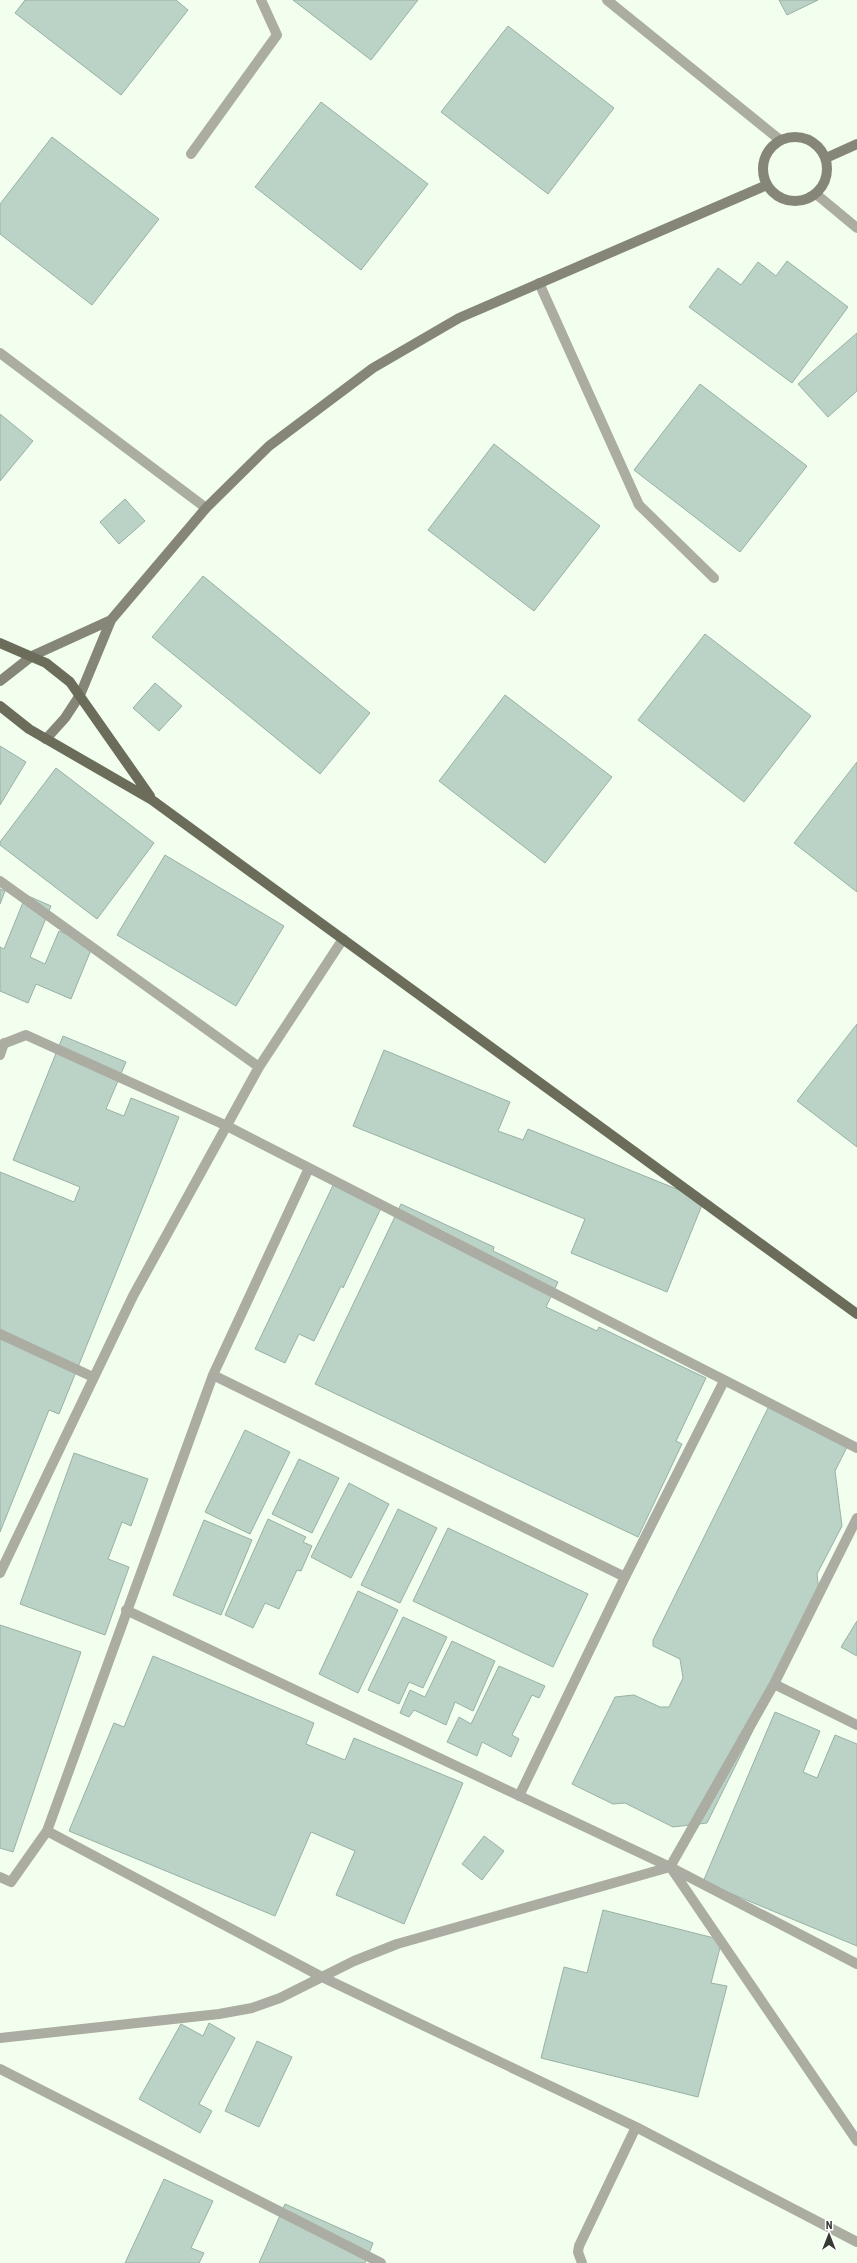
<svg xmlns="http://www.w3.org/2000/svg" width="857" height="2263" viewBox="0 0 857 2263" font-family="'Roboto Condensed',sans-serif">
  <rect width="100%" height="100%" fill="#f2feee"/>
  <!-- building -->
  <path fill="#bbd3c7" stroke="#99b1a5" d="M25 0H176L188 10 121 95 15 13Z
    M293 0H418L371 60Z
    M779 0H818L787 15Z
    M508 26 614 108 548 194 441 112Z
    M321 102 428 184 361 270 255 187Z
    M52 137 159 219 92 305 0 234V204Z
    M787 261 848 307 792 383 689 307 718 268 741 285 758 262 776 276Z
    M857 333V391L828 417 798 384Z
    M700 384 807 466 740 552 634 470Z
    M0 414 33 441 0 481Z
    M494 444 600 526 534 611 428 530Z
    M125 499 145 521 119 544 100 522Z
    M203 576 370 713 320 774 152 637Z
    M705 634 811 716 744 802 638 720Z
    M155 683 182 706 159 731 133 708Z
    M505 695 612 777 545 863 439 781Z
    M0 746 26 762 0 805Z
    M857 762V892L794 843Z
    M56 768 154 843 97 919 0 845V842Z
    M165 855 284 926 236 1006 117 935Z
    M0 889 5 891 0 904Z
    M26 895 51 906 30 957 45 964 59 931 93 945 71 999 36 984 28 1003 0 991V947L4 949Z
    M857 1024V1147L797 1101Z
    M63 1036 126 1062 106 1109 124 1116 131 1098 179 1117 59 1414 49 1410 0 1532V1172L74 1202 80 1187 13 1160Z
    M384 1050 510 1102 498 1131 523 1140 528 1129 704 1200 667 1292 571 1253 585 1219 353 1126Z
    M335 1181 383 1204 343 1288 341 1286 314 1341 299 1334 285 1363 255 1349Z
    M401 1204 494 1247 493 1251 558 1282 546 1307 597 1331 599 1327 706 1378 676 1441 682 1444 638 1537 315 1384Z
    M769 1406 848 1445 835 1471 842 1526 817 1574 819 1591 785 1666 707 1823 673 1827 625 1803 613 1804 572 1784 615 1697 634 1695 660 1707H669L683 1678 680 1659 653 1646V1640Z
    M245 1430 290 1452 250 1534 205 1512Z
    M74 1453 148 1479 131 1526 122 1522 108 1559 129 1567 105 1635 20 1604Z
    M299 1459 339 1478 312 1533 272 1514Z
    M349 1483 389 1504 351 1578 311 1557Z
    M398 1509 437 1528 400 1603 361 1585Z
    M268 1519 306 1537 303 1542 312 1546 301 1571 297 1570 279 1609 265 1603 253 1628 225 1615Z
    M204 1520 252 1540 221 1615 173 1595Z
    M448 1528 588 1594 553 1667 413 1601Z
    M358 1591 398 1610 358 1693 319 1674Z
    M403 1617 447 1637 423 1688 409 1682 399 1704 368 1690Z
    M857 1621V1656L841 1647Z
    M0 1625 81 1652 13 1852 0 1848Z
    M452 1641 495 1661 473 1711 455 1702 446 1725 414 1710 409 1717 400 1713 410 1690 425 1697Z
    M153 1656 314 1723 306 1744 345 1760 354 1738 463 1783 404 1924 336 1895 355 1851 311 1832 275 1916 69 1831 114 1723 124 1727Z
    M499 1666 545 1686 539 1698 532 1695 512 1735 519 1739 511 1757 482 1742 477 1756 447 1742 459 1717 471 1724Z
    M775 1712 820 1731 803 1772 817 1778 835 1735 857 1744V1946L703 1882Z
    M484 1836 504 1851 482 1880 462 1864Z
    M603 1910 722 1940 711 1983 727 1986 698 2097 541 2058 564 1967 587 1973Z
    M209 2023 235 2038 199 2104 212 2111 200 2133 139 2099 181 2024 203 2036Z
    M257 2041 292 2057 259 2127 225 2111Z
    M164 2179 213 2201 191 2248 204 2253 199 2263H125Z
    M285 2204 373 2243 365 2263H259Z"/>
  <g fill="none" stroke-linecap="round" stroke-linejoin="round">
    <!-- service -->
    <path stroke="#abaca2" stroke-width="10" d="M539 283 639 505 714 578
      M0 353 206 508"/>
    <!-- minor -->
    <path stroke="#abaca2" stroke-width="10" d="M607 0 780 140
      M191 154 277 35 261 0
      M816 194 857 228
      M0 881 259 1067
      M0 1045 26 1035 227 1126 857 1448
      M0 1055 4 1043
      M0 1334 93 1377
      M213 1375 625 1577
      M0 1573 133 1296 259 1067 343 939
      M126 1610 670 1867 857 1964
      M774 1684 857 1725
      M519 1796 625 1577 724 1381
      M47 1831 322 1977 636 2127 857 2242
      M671 1868 857 2141
      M0 1877 11 1882 47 1831 213 1375 309 1168
      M0 2038 219 2014 252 2008 280 1998 354 1961 397 1944 670 1867 774 1684 857 1518
      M0 2069 381 2263
      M582 2263 578 2252 579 2246 636 2127"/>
    <!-- secondary -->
    <path stroke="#868678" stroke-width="10" d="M763 169a32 32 0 1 1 64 0a32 32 0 1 1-64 0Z
      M826 158 857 144
      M0 681 32 656 111 620
      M46 739 65 718 80 695 111 620 206 508 269 446 373 368 459 318 767 185"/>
    <!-- primary -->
    <path stroke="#6b6c5a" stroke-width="10" d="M0 643 46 663 70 682 150 796
      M0 706 29 729 152 800 857 1314"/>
  </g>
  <!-- north arrow -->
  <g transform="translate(829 2235)" stroke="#ffffff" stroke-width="3" paint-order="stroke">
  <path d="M0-3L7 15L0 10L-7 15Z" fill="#343932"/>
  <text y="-6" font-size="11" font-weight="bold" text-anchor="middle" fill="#343932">N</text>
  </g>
</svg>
